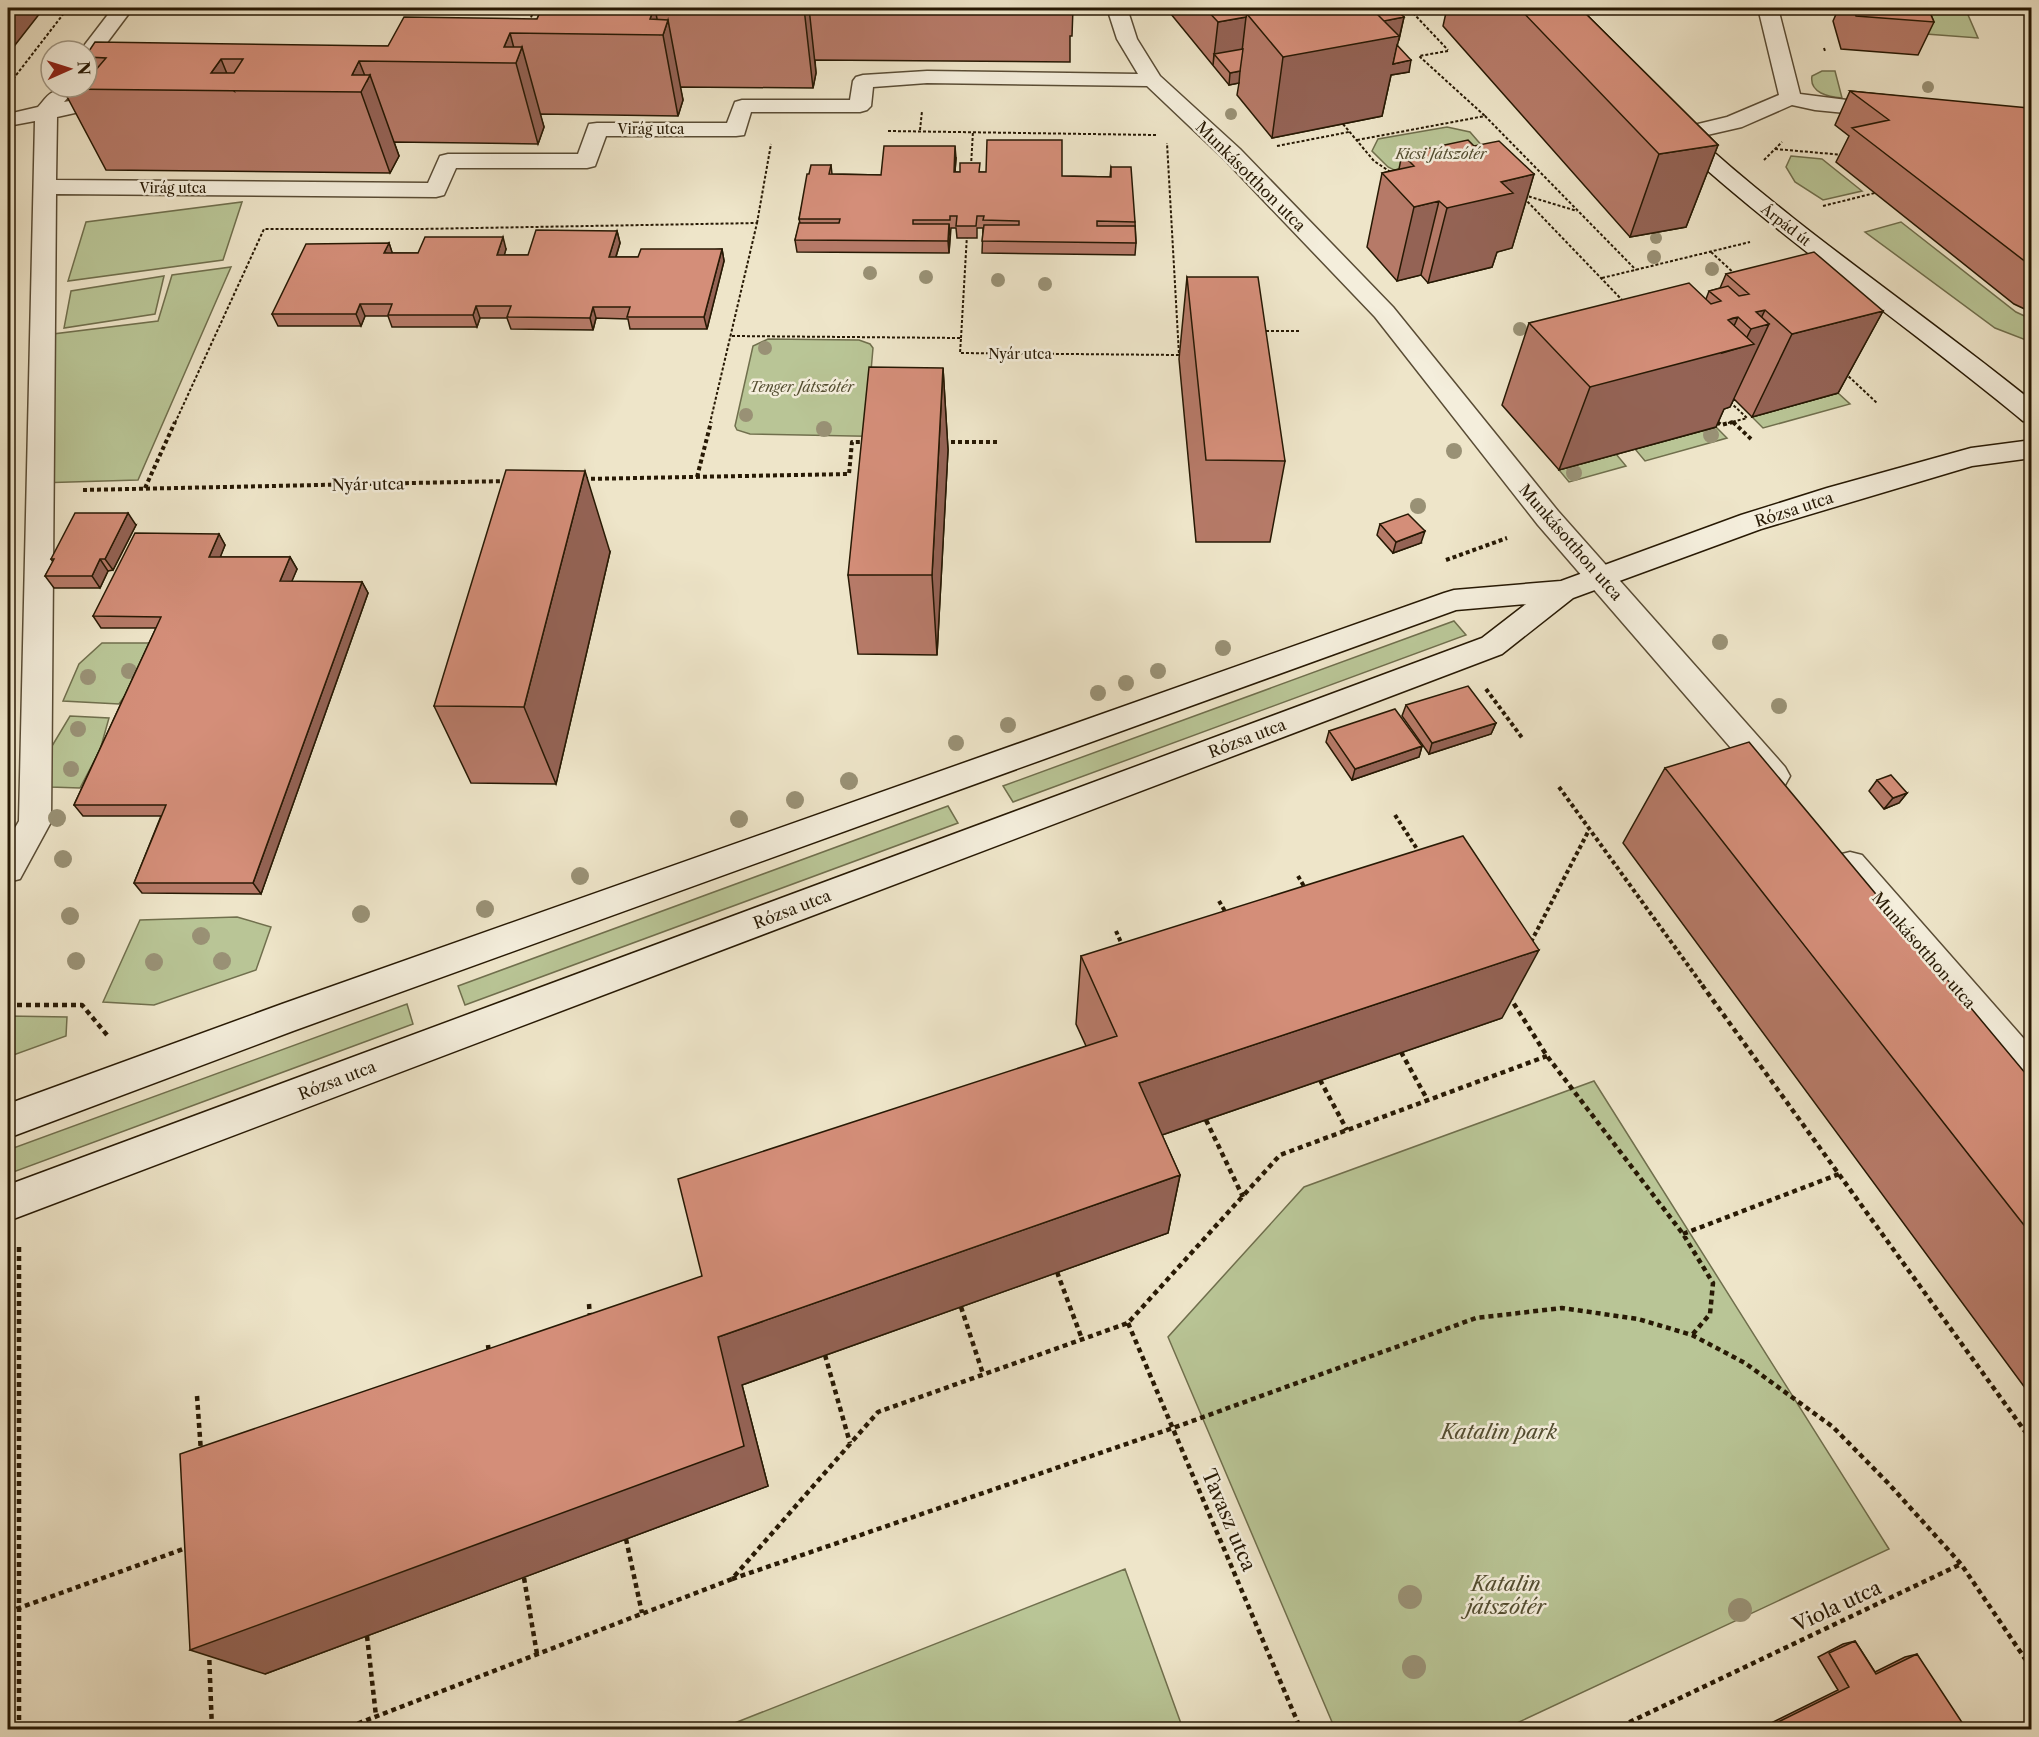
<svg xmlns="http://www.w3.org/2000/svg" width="2039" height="1737" viewBox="0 0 2039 1737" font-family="'Libre Caslon Text',serif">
  <rect width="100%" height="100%" fill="#eee5c9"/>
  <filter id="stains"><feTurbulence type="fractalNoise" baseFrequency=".00333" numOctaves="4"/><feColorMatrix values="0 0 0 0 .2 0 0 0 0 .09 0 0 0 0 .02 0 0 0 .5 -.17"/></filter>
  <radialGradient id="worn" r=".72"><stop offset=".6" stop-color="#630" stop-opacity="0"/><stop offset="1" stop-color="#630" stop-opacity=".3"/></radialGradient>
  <!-- green -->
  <path fill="#b9c596" stroke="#706f4d" stroke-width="1.5" d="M1917 8H1965L1978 38 1926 34Z
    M1822 71H1835L1842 98C1829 97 1809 93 1812 76Z
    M1447 127 1470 132 1490 155 1396 171 1388 167 1372 151 1378 139Z
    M1791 156 1822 159 1862 191 1823 200 1795 182 1786 167Z
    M242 202 223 260 68 281 86 222Z
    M1901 222 2016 312 2031 319V342L1995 328 1865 232Z
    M231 267 138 480 37 483 53 334 158 321 172 275Z
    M164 276 155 314 64 328 71 291Z
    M768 339 859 340 870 344 873 348 871 371 904 437 750 434 737 430 735 426 753 346Z
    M1838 393 1850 404 1763 428 1752 417Z
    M1716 427 1727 438 1645 461 1635 449Z
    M1616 454 1626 466 1569 482 1559 470Z
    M1454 621 1466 635 1013 802 1003 786Z
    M102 643H153L141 673 119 704 63 701 79 664Z
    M70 716 109 718 100 750 80 788 50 787 49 751Z
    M948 806 958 823 465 1005 458 986Z
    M237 917 271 927 256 970 154 1005 103 1002 140 920Z
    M407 1004 413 1024 8 1174V1150Z
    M8 1016 67 1017 66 1036 8 1057Z
    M1594 1081 1889 1549 1504 1729H1335L1168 1337 1304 1187Z
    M1125 1569 1183 1729H728L727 1726Z"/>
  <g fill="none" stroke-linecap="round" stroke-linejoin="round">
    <!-- street casing -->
    <g stroke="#594c35" stroke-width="3">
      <path id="street" d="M113 8H133L94 60 87 62V51H80Z
        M1107 8H1127L1137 39 1160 76 1240 149 1393 307 1558 511 1785 767 1790 776 1785 785 1774 788 1763 785 1538 525 1375 317 1224 159 1147 86 927 83 873 87 871 106 867 110 860 112H751L744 135 736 136H606L595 166 587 168H456L444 195 436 197 56 194 51 822 20 879 8 882V840L19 821 35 121 8 126V114L38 107C47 97 51 88 65 92L69 96 64 102 117 92 124 94 128 98 124 102 57 117 56 180 428 183 440 156 448 154H578L589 124 597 123H727L735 102 742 100H850L853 81 856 77 863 75 927 71 1138 74 1117 39Z
        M1758 8H1778L1800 94 1886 105 1894 106 1897 111 1894 116 1886 117 1815 110 1792 105 1742 127 1681 141 1673 140 1670 135 1673 130 1727 117 1779 95Z
        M1850 852 1862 855 2032 1048V1091L2019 1086 1838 875 1834 865 1838 855Z"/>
    </g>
    <!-- secondary casing -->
    <g stroke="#271904" stroke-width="3">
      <path id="secondary" d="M1679 127 1687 128C1795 228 1918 309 2032 401V423L2023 421C1907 325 1782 240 1671 138L1668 133 1671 128Z
        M2032 440V458L1972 466 1761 529 1573 598 1502 654 8 1221V1185L1482 638 1526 604 1456 610 293 1031 8 1138V1104L282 1004 1444 593 1454 590 1561 581 1741 515 1827 488 1971 448Z"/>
    </g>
    <!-- path-far2 -->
    <path stroke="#271904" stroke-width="2" stroke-dasharray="3 2" stroke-linecap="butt" d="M1413 13 1448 50
      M529 22 535 8
      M1824 48 1825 51
      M1448 51 1419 56 1485 116
      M10 83 68 8
      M1343 124 1374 161 1392 173
      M920 130 922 111
      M888 131 1156 135
      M1357 140 1485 116 1636 270
      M1277 146 1349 132
      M1775 149 1844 155
      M1764 160 1782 142
      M971 166 973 131
      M1524 195 1577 211
      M1524 198 1625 303
      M1823 206 1875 193
      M757 223 771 144
      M1711 252 1735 274
      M1602 278 1750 242
      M1261 331H1299
      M732 336 961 338 960 353 1179 355 1167 143
      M961 338 967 235
      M1845 373 1877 403
      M1716 421 1719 423
      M175 423 264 229H420L757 223 710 423
      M1728 423 1747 418 1729 401"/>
    <!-- path-far1 -->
    <path stroke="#271904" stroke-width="4" stroke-dasharray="4 3" stroke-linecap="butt" d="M1717 422 1721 425 1733 422
      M1733 422 1751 439
      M944 442H1000
      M697 477 711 422
      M584 479 849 474 852 442H865
      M145 488 175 422
      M83 490 507 481
      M1446 560 1507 538
      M1486 689 1523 739
      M1559 787 1703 986
      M1395 815 1419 852
      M1298 876 1305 888
      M1219 901 1226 913
      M1116 931 1123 947
      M1531 942 1589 830"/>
    <!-- path -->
    <path stroke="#271904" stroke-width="4.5" stroke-dasharray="5 4" stroke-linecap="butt" d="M1702 985 2032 1441
      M1509 996 1547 1056 1683 1234 1713 1283 1710 1314 1692 1335
      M8 1005H82L107 1035
      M1401 1052 1427 1099
      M1320 1080 1347 1130
      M1206 1120 1243 1197
      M1683 1234 1839 1174
      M19 1247V1730
      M1057 1272 1082 1339
      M589 1304 590 1318
      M961 1307 983 1374
      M1128 1323 1301 1730
      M488 1345 489 1354
      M825 1355 850 1443
      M197 1396 201 1452
      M626 1539 642 1613
      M524 1578 537 1654
      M732 1579 1173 1428 1476 1318 1562 1308 1638 1319 1692 1335 1745 1363 1833 1427 1888 1483 1961 1564 2032 1669
      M8 1612 189 1547
      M367 1636 376 1716
      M209 1651 212 1730
      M341 1730 732 1579 878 1412 1128 1323 1280 1155 1547 1056
      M1613 1730 1961 1564"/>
    <!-- street -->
    <use href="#street" fill="#f4eedc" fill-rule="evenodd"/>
    <!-- secondary -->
    <use href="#secondary" fill="#f4eedc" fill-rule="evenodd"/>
  </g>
  <!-- trees -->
  <g fill="#999175">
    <circle cx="1928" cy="87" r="6"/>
    <circle cx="1231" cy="114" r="6"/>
    <circle cx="1656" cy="238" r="6"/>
    <circle cx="1654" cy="257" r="7"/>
    <circle cx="1712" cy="269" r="7"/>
    <circle cx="870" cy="273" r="7"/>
    <circle cx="926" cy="277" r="7"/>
    <circle cx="998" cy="280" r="7"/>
    <circle cx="1045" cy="284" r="7"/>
    <circle cx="1520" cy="329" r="7"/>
    <circle cx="765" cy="348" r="7"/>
    <circle cx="746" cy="415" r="7"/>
    <circle cx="824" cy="429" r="8"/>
    <circle cx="1711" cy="435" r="8"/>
    <circle cx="1454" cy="451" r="8"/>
    <circle cx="1574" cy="473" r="8"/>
    <circle cx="1418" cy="506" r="8"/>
    <circle cx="1720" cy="642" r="8"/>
    <circle cx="1223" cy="648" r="8"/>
    <circle cx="129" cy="671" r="8"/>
    <circle cx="1158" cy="671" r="8"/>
    <circle cx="88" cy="677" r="8"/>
    <circle cx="1126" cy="683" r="8"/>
    <circle cx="1098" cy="693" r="8"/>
    <circle cx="1779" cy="706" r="8"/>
    <circle cx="1008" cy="725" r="8"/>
    <circle cx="78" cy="729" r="8"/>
    <circle cx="956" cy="743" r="8"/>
    <circle cx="71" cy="769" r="8"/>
    <circle cx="849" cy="781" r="9"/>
    <circle cx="795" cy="800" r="9"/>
    <circle cx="57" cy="818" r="9"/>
    <circle cx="739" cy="819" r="9"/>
    <circle cx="63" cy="859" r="9"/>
    <circle cx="580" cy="876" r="9"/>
    <circle cx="485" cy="909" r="9"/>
    <circle cx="361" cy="914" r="9"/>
    <circle cx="70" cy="916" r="9"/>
    <circle cx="201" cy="936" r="9"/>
    <circle cx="76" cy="961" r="9"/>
    <circle cx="222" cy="961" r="9"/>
    <circle cx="154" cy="962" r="9"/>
    <circle cx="1410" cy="1597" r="12"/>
    <circle cx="1740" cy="1610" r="12"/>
    <circle cx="1414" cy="1667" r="12"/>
  </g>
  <!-- wall -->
  <path fill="#b67a68" stroke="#271904" stroke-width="1.5" d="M542 8H1073L1072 36H1070V62L815 60 816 73 813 88 680 87 683 100 678 116 540 114 544 127 538 144 394 142 399 156 390 173 106 170 63 89 92 72 87 62V54L388 46 537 19Z
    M1166 8H1394L1404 17 1399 40H1398L1397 45 1409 72 1391 75 1382 116 1272 138 1237 95 1239 83 1229 85Z
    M1447 8H1580L1718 145 1686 227 1630 237 1443 26Z
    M1836 8H1928L1934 22 1918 55 1841 49 1833 21 1837 12Z
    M1850 91 2031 110V312L2014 304 1836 162 1849 136 1835 125Z
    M1474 146 1534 174 1512 248 1497 252 1492 267 1428 283 1421 275 1397 281 1367 247 1382 173 1399 169 1402 154Z
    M956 158 955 172H980L1062 176 1110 177 1111 167 1135 222 1136 243 1135 255 982 253 983 228H977V238H957L956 228H951L949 253 797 252 795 240 800 223 799 219 809 174 831 165 832 174 881 175Z
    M617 231 620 243 616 257H638L722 249 724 261 707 329H630L628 319 596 318 593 330 511 329 507 318H480L477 327H392L388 316H365L361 326H278L272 314 389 243 392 253H418L506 249 504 255H528Z
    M1726 274 1883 311 1838 393 1752 417 1734 399 1730 407 1724 409 1716 427 1559 470 1502 405 1529 323 1706 299 1709 291 1720 288Z
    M1187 277 1285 461 1270 542H1196L1179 359Z
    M943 368 948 450 937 655 858 654 848 575Z
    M1380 524 1421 543 1393 553 1377 535Z
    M136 525 113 570 108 571 100 588H54L45 576 53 562 51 559Z
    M219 534 225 545 220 557H290L297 569 291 582H362L368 593 261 894 142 893 134 883 161 816H83L74 805 156 628H101L93 616Z
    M610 552 556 784 471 783 434 706Z
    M1406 705 1496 723 1491 734 1429 754 1402 716Z
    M1329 731 1422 746 1419 757 1352 780 1326 742Z
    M1665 768 2031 1080V1396L1623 843Z
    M1877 780 1907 793 1899 803 1884 809 1869 791Z
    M1081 956 1502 1018 1162 1135 1180 1175 1168 1233 742 1385 768 1486 265 1674 702 1276 1086 1046 1076 1024Z
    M1855 1641 1875 1672 1905 1657 1917 1654 1959 1730H1757L1838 1690 1818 1657 1843 1644Z"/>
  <!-- shaded-wall -->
  <path fill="#946355" stroke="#271904" stroke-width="1.5" d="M8 8H44L8 54Z
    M654 8H655L660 35 650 19Z
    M804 8H809L816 73 813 88Z
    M1246 17 1241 60 1214 54 1213 65 1218 22Z
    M1404 17 1393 64 1411 60 1409 72 1391 75 1382 116 1272 138 1283 57 1378 22Z
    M668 20 683 100 678 116 663 35Z
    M510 33 517 60 522 47 544 127 538 144 516 63 504 47Z
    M221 59 234 91 211 73Z
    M359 61 367 81 370 75 399 156 390 173 361 92 352 75Z
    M1240 71 1239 83 1229 85 1230 73Z
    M1718 145 1686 227 1630 237 1659 154Z
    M955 146 956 158 954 184V172Z
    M1534 174 1512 248 1497 252 1492 267 1428 283 1447 208 1501 182Z
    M1439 201 1421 275 1397 281 1414 207Z
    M949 224 950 236 949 253 948 241Z
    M617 231 620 243 612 269 609 257Z
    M503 237 506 249 501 267 497 255Z
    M389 243 393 255 384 253Z
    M722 249 724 261 707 329 704 317Z
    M360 304 365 316 361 326 356 314Z
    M476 306 480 318 477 327 473 315Z
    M593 307 596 318 593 330 590 318Z
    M1765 310 1757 327 1769 324 1730 407 1724 409 1716 427 1559 470 1590 387 1728 320 1738 317 1722 353 1742 347 1751 329 1756 312Z
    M1883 311 1838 393 1752 417 1792 334Z
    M943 368 948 450 937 655 932 575Z
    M585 471 610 552 556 784 524 707Z
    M128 513 136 525 113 570 105 559Z
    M1425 531 1421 543 1393 553 1396 542Z
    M219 534 225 545 216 568 209 557Z
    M290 557 297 569 287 593 280 581Z
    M100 559 108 571 100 588 92 576Z
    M362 582 368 593 261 894 253 883Z
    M1496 723 1491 734 1429 754 1432 743Z
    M1422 746 1419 757 1352 780 1355 769Z
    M1907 793 1899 803 1884 809 1893 798Z
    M1539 950 1502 1018 1130 1146 1139 1083Z
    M1180 1175 1168 1233 742 1385 768 1486 265 1674 190 1650 718 1337Z"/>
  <!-- building -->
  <path fill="#d48e79" stroke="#271904" stroke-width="1.5" fill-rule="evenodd" d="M542 8H654L650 19 668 20 663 35 510 33 504 47H522L516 63 359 61 352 75H370L361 92 63 89 64 87H87V73L94 72 106 58 87 57V54L95 42 388 46 404 17 537 19ZM221 59H243L234 73H211Z
    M1205 8H1286L1247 14 1246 17 1218 22Z
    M1286 8H1371L1399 36 1283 57 1247 14Z
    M1371 8H1394L1404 17 1384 21Z
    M1519 8H1580L1718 145 1659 154Z
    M1853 8H1928L1934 22 1856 16Z
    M1397 45 1411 60 1393 64Z
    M1243 49 1240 71 1230 73 1214 54Z
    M1850 91 2029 108 2031 110V266L1852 128 1889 120Z
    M987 140H1062V176L1111 177V167H1131L1135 222 1097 221V226H1135L1136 243 982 241 984 225H1019V221L983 220 984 216H977L976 226H956L957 216H950V220H913V224H949L948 241 795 240 799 223H839L840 219H799L807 174H809L811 165H831L829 174 881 175 884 146H955L954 172H960V163H980L979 172H986Z
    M1468 140 1474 146 1499 141 1534 174 1501 182 1513 193 1447 208 1439 201 1414 207 1382 173 1414 166 1402 154Z
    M536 230 617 231 609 257H638L641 249H722L704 317H627L630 307H593L590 318 507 317 511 306H476L473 315H388L392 304H360L356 314H272L306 244 389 243 384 253H418L425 237H503L497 255H528Z
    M1814 252 1883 311 1792 334 1765 310 1756 312 1769 324 1751 329 1738 317 1733 318 1728 320 1754 344 1590 387 1529 323 1689 283 1711 304 1721 301 1709 291 1728 286 1739 296 1749 294 1726 274Z
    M1187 277H1258L1285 461 1206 460Z
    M869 367 943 368 932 575H848Z
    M506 470 585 471 524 707 434 706Z
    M75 513H128L105 559H100L92 576H45L54 559H51Z
    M1408 514 1425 531 1396 542 1380 524Z
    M135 533 219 534 209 557H290L280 581 362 582 253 883H134L166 805H74L161 617 93 616Z
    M1468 686 1496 723 1432 743 1406 705Z
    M1395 709 1422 746 1355 769 1329 731Z
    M1749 742 2031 1080V1234L1665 768Z
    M1891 775 1907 793 1893 798 1877 780Z
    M1463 836 1539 950 1139 1083 1180 1175 718 1337 744 1446 190 1650 180 1454 702 1276 678 1179 1117 1036 1081 956Z
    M1855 1641 1876 1674 1917 1654 1965 1727 1959 1730H1762L1849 1687 1829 1653Z"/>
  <g text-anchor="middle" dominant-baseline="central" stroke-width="5" stroke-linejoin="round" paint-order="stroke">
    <!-- far-street labels -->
    <g font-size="14" fill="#271904" stroke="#f4eedc">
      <text x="651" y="129">Virág utca</text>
      <text x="173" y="188">Virág utca</text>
      <text transform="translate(1786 225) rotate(38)">Árpád út</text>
      <text x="1020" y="354">Nyár utca</text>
    </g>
    <!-- far-park labels -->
    <g font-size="14" font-style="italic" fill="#534d30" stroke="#f4eedc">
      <text x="1441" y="154">Kicsi Játszótér</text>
      <text x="802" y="387">Tenger Játszótér</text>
    </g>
    <!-- street labels -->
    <g font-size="16" fill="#271904" stroke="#f4eedc">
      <text transform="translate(1251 176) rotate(45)">Munkásotthon utca</text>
      <text transform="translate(368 484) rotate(-1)">Nyár utca</text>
      <text transform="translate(1794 509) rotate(-18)">Rózsa utca</text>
      <text transform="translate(1571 542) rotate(49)">Munkásotthon utca</text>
      <text transform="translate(1247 738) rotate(-21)">Rózsa utca</text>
      <text transform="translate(792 909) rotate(-21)">Rózsa utca</text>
      <text transform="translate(1924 950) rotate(49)">Munkásotthon utca</text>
      <text transform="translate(337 1080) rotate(-21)">Rózsa utca</text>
    </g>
    <!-- near-park labels -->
    <g font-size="20" font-style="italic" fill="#534d30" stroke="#f4eedc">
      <text x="1499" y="1432">Katalin park</text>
      <text x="1506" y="1584">Katalin<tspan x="1506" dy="23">játszótér</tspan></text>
    </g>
    <!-- near-street labels -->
    <g font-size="20" fill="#271904" stroke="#f4eedc">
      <text transform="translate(1229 1520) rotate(67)">Tavasz utca</text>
      <text transform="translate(1837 1606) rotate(-25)">Viola utca</text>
    </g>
  </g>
  <!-- margin -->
  <rect width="2039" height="1737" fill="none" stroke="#eee5c9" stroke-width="30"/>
  <rect x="9" y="9" width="2021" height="1719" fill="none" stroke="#271904" stroke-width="3"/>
  <rect x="15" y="15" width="2009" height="1707" fill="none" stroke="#271904" stroke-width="1.5"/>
  <!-- north arrow -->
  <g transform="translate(69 69) rotate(87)"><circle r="28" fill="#f4eedc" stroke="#a29986" stroke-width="1.5"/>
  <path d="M0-4.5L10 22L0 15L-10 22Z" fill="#8f2418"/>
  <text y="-9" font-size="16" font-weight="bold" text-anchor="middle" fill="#271904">N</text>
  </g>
  <rect width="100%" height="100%" filter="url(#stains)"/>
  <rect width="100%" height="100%" fill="url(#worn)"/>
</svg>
